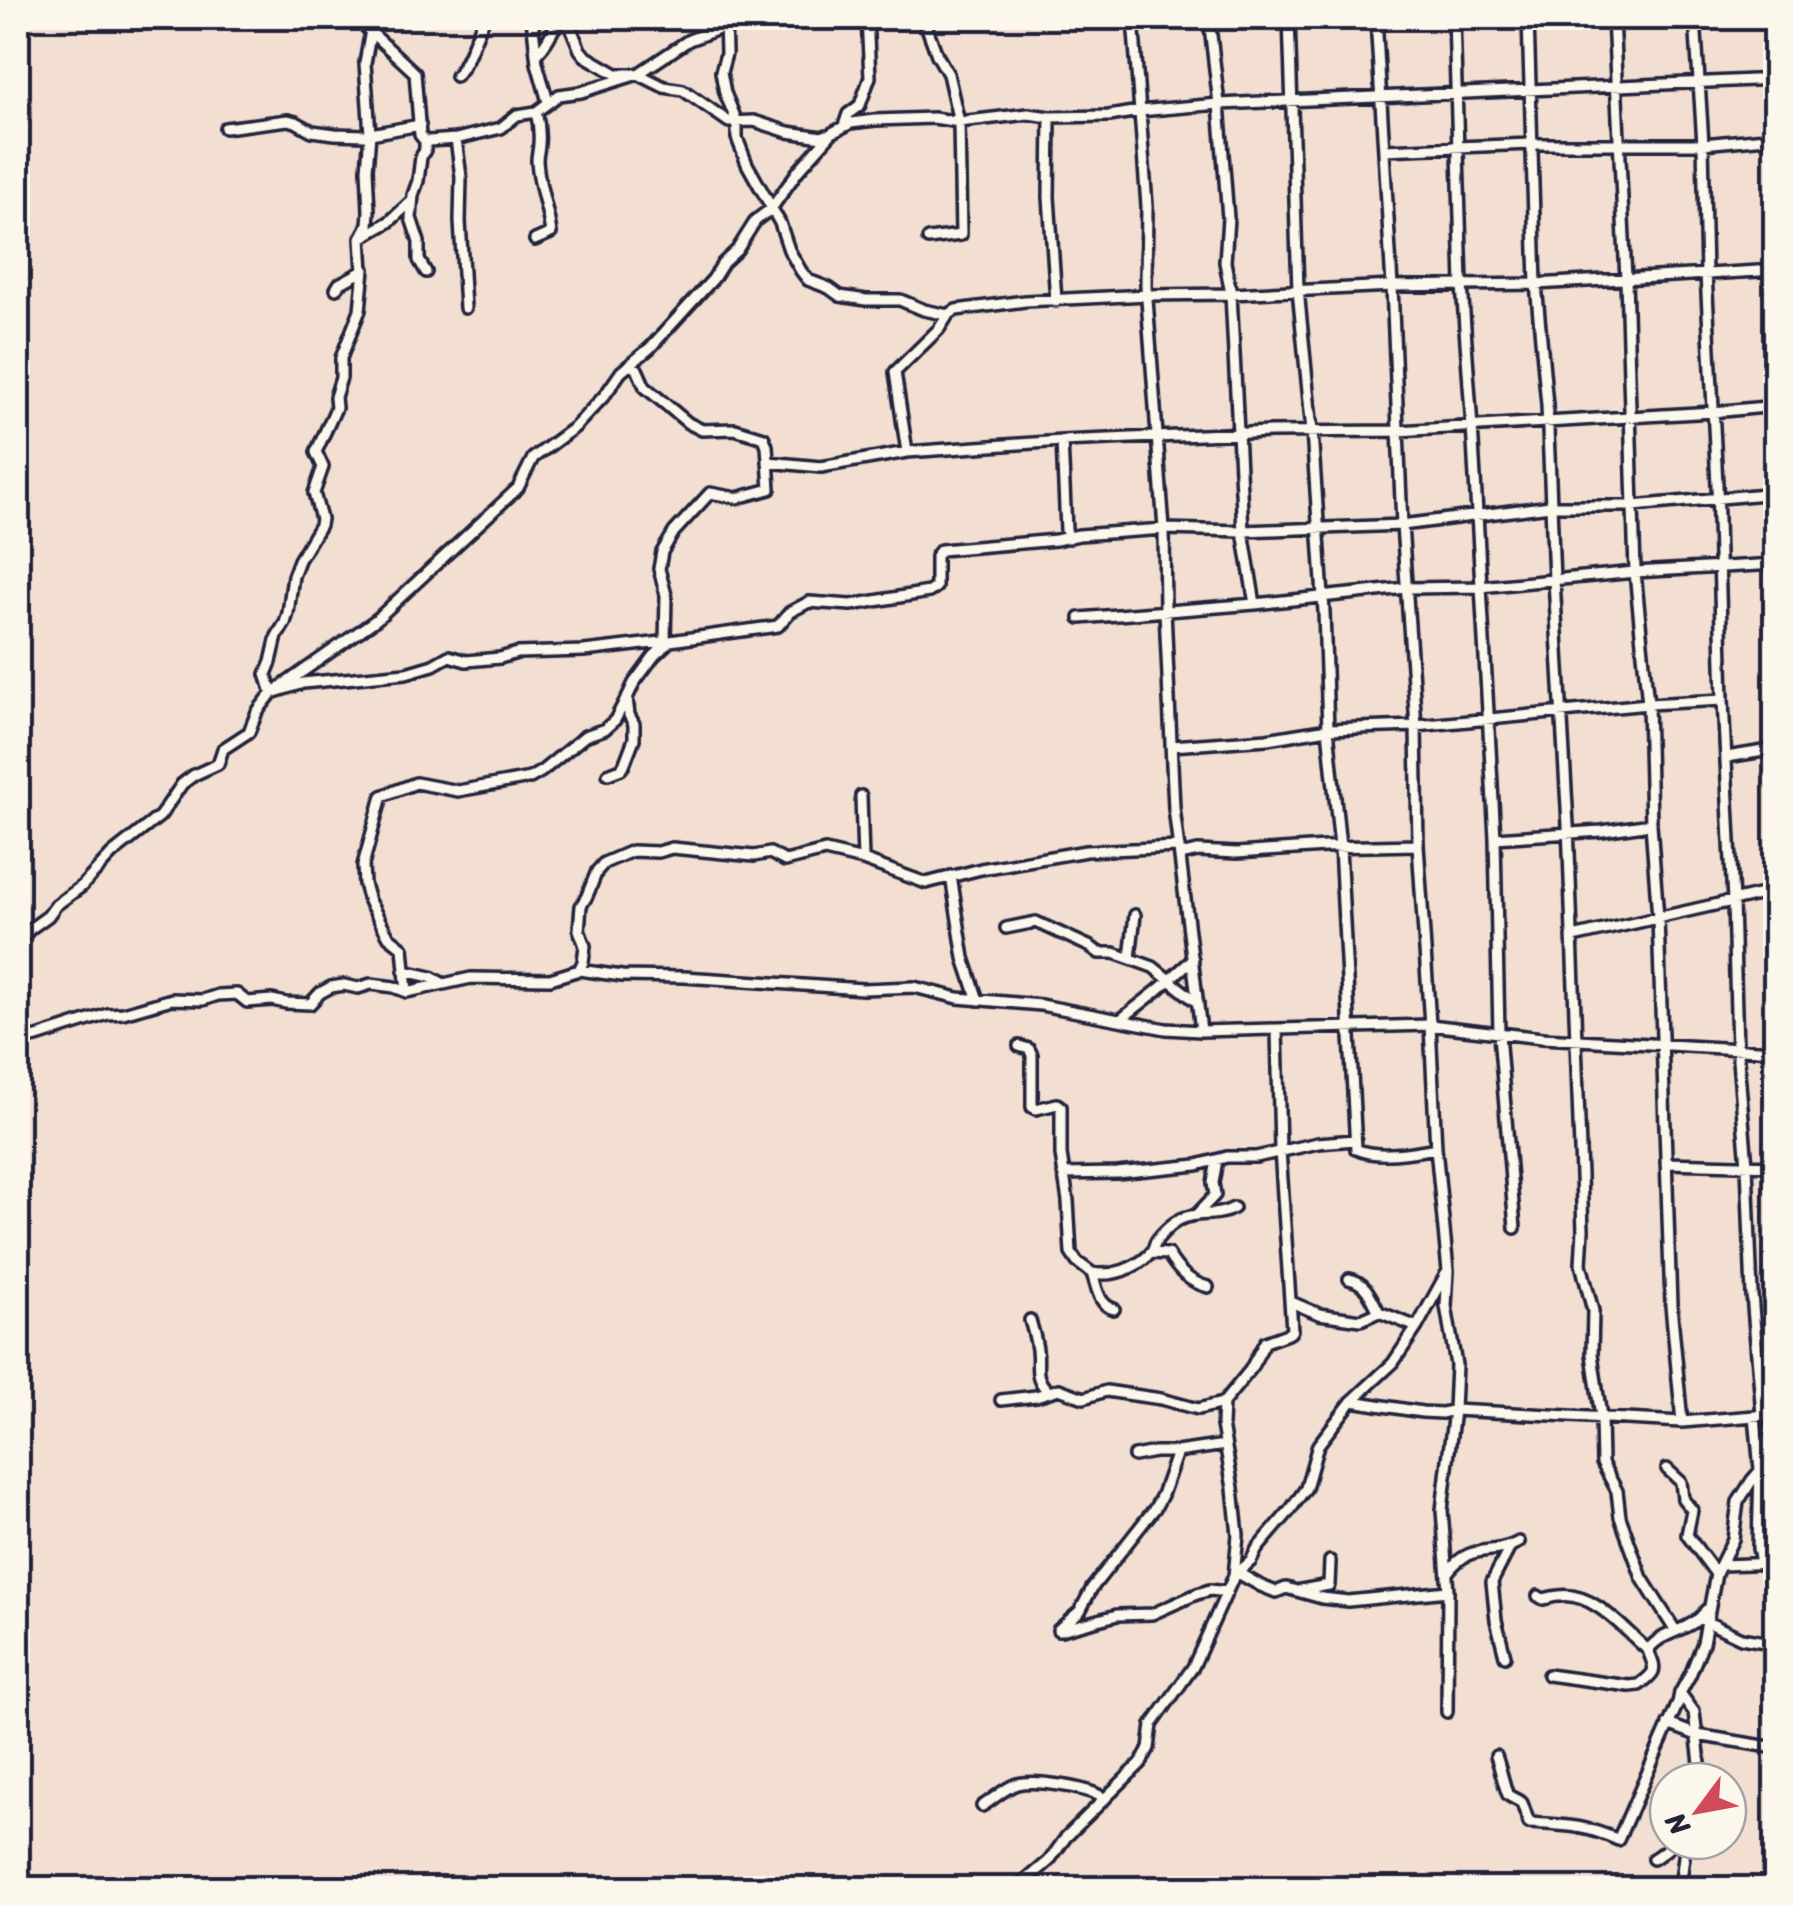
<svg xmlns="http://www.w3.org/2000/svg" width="1793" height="1906" viewBox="0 0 1793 1906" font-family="Sriracha,sans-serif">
  <rect width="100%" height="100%" fill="#f2dfd2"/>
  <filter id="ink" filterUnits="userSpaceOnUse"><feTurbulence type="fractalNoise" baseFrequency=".01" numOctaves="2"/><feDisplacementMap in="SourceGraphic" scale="20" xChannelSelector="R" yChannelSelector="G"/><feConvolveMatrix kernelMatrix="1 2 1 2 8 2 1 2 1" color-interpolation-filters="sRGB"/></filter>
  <g filter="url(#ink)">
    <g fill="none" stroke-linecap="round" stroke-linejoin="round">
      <!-- street casing -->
      <g stroke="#22223b" stroke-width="16">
        <path id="street" d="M323 18 359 21
          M360 18 359 21 415 73 420 135 425 141H429L456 139 501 128 517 115 536 112 559 95 581 92 638 74 689 40 724 27 741 18
          M532 18 537 63 548 102
          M558 18 571 28 580 50 585 56 616 74H638L664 87 683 90 729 122 754 121 788 132 822 137 827 135
          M725 18 726 54 721 72 725 93 737 122V138L747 164 780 223 789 250 801 271 808 280 829 288 840 296 866 300H900L924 310 948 315
          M920 18 926 25 937 55 948 74 959 122 961 235 928 239
          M1133 18 1147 206 1146 286 1164 529 1165 611 1174 808 1201 1031
          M1209 18 1219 104 1228 218 1225 262 1231 294 1392 286 1536 284 1776 270
          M1289 18 1298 290 1312 431 1324 612 1328 729 1340 847 1356 1149C1376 1159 1414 1152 1436 1148
          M1376 18 1392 286 1402 525 1416 726 1418 845 1430 1025 1436 1148 1448 1271 1446 1306 1456 1365 1454 1410 1442 1510 1448 1591 1447 1712
          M1454 18 1462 285 1473 442 1495 838 1499 1034 1515 1228
          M1528 18 1536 284 1547 405 1554 580 1568 825 1583 1230 1581 1264 1593 1311 1592 1354 1601 1417 1602 1463 1617 1491 1620 1517 1642 1578 1675 1630
          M1613 18 1626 279 1635 572 1648 704 1651 824 1658 918 1671 1305 1682 1422
          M1695 18 1703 144 1706 274 1717 484 1723 700 1733 902 1737 1049 1747 1165 1752 1295 1762 1415
          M1772 18 1776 110
          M536 54C550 42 550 31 561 19L579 18
          M456 76C471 58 474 37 485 18
          M1050 117 1049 197 1056 301
          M844 126 848 114 860 105 870 77 867 18
          M225 128 288 120 296 122 312 131 335 134 365 135 420 125
          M456 139 461 177 460 221 465 308
          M425 141V150L421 157 418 181 413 195 411 218 419 242V260L426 272
          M1384 150 1531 144H1703L1776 137
          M361 238 368 225 369 211 367 169 370 134 365 63 371 30
          M535 240 551 233C548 208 538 185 537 160 537 155 539 149 539 144 540 132 539 123 536 112
          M364 269 360 310 341 358V378L335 397 336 408 316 452 323 467 314 493 321 519 320 525 299 560 293 576 288 613 285 623 277 636 271 662 266 674 272 693 303 683 406 673 433 665 449 656 466 661 500 658 517 653 584 651 670 641
          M336 289 339 284 363 271 361 238 389 222 412 201
          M630 365 637 369 645 387 688 423 702 430 735 429 764 438 767 446 770 489 737 498 710 493 674 532 662 552 659 569 666 595 665 642
          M1062 441 1066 530 1069 538
          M907 452 895 372 939 329 948 315 956 310 1025 301 1148 295 1231 294 1243 531 1255 604
          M768 462 821 467 907 452 1062 441 1271 432 1398 431 1713 412 1776 406
          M1080 618 1255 604 1406 588 1480 587 1635 572 1776 564
          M1172 746 1267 739 1328 729 1416 726 1648 704 1723 700
          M1727 757 1776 749
          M608 774 621 769 624 765 634 739V724L629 715 627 698 634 683 654 656 670 641 778 626 790 612 809 602 851 605 929 592 936 587V556L941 550 1056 540 1079 535 1164 529 1243 531 1402 525 1550 506H1633L1776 493
          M861 796 863 860
          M1495 838 1602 831 1651 824
          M1180 855 1198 851 1237 853 1325 847 1418 845
          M951 876 964 958 978 1000
          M1006 928 1036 922 1091 947 1099 953H1114L1153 967 1198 1003
          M1573 937 1776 891
          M18 943 30 929 48 916 56 905 82 886 112 854 160 816 182 784 194 775 218 764 223 749 249 732 257 712 272 693 377 619 518 488 533 458 575 427 605 395 621 372 650 348 713 279 723 263 737 250 756 220 771 209 798 171 832 133 851 123 875 120 934 118 959 122 1028 114 1050 117 1109 116 1139 111 1219 104 1776 79
          M1130 958 1135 915
          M579 970 583 962 585 946 579 930 581 906 587 896 597 871 604 863 632 851 658 852 672 848 754 856 770 853 785 861 825 851 863 860 926 883 981 869 1086 851 1179 847
          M404 971 431 977 442 983
          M407 992 403 948 389 937 369 901 364 884 363 865 382 796 416 783 458 791 530 778 542 771 585 736 605 729 615 720 626 699
          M1120 1020 1158 990 1193 959
          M18 1041 37 1037 108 1014 123 1013 172 999 203 1000 218 995 237 994 247 1002 272 1000 286 1003 310 1004 320 993 331 987 344 985 358 988 371 984 394 987 407 992 471 978 550 979 579 970 622 976 684 977 863 989 914 987 958 998 1041 1005 1166 1029 1201 1031 1430 1025 1542 1038 1776 1051
          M1019 1046 1029 1049 1032 1055V1107L1036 1109 1057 1104 1061 1107V1155L1068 1201 1071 1253 1077 1262 1092 1273
          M1666 1163 1776 1166
          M1063 1174 1117 1173 1197 1165 1227 1157H1256L1318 1143 1355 1140
          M1196 1215 1215 1195 1213 1183 1217 1160
          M1151 1253 1168 1254C1178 1271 1189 1282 1208 1287
          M1349 1279C1366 1282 1371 1297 1379 1312
          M1291 1302 1319 1314 1361 1320 1379 1312 1417 1327
          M1114 1309C1098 1305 1097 1287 1092 1273 1112 1277 1135 1269 1150 1254 1155 1249 1153 1246 1157 1240 1162 1233 1172 1223 1181 1219 1198 1211 1216 1218 1234 1208
          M1030 1320C1032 1328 1035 1336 1036 1344 1041 1364 1031 1375 1048 1391
          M1001 1400 1036 1396 1059 1389 1084 1398 1106 1391 1161 1399 1198 1409 1223 1403
          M1352 1401 1422 1412 1442 1413 1454 1410 1682 1422 1767 1415
          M1755 1416 1760 1470 1758 1548 1761 1563
          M1134 1456 1155 1452H1177
          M1667 1469 1681 1482 1683 1499 1692 1510 1687 1535 1716 1574
          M1722 1565 1776 1563
          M1238 1573 1261 1586 1276 1592 1286 1588 1322 1598 1348 1601 1448 1591
          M1447 1573C1472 1540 1490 1558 1519 1542
          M1234 1576 1251 1561 1257 1549 1291 1509 1306 1488 1318 1445 1352 1401 1393 1363 1417 1327 1446 1274
          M1301 1590 1329 1585 1330 1561
          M1538 1596 1543 1599C1549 1598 1554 1596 1559 1596 1594 1591 1625 1631 1648 1650
          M1703 1620 1741 1638 1776 1644
          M1058 1630 1080 1611 1092 1588 1155 1508 1162 1495 1177 1452 1225 1445
          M1061 1630 1117 1615 1152 1614 1197 1594 1210 1590 1227 1592
          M1505 1656 1496 1620 1492 1582 1510 1547
          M1548 1675 1629 1686 1639 1685C1659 1670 1655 1670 1648 1650 1663 1629 1693 1632 1706 1610
          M1680 1693 1694 1712 1702 1781
          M1668 1724 1697 1735 1776 1748
          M1496 1756C1499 1763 1506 1793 1508 1795 1512 1798 1518 1800 1522 1803L1529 1823C1564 1825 1585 1825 1618 1840L1678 1703 1680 1693 1690 1675 1703 1643 1716 1574 1733 1539 1738 1502 1752 1480 1765 1465 1772 1416
          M982 1806C993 1800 1004 1788 1017 1784 1035 1779 1091 1788 1105 1799
          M1653 1859C1665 1852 1670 1844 1682 1841
          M1017 1888 1049 1861 1066 1837 1141 1763 1149 1748 1152 1725 1193 1667 1234 1576 1238 1535 1233 1488 1222 1425 1223 1403 1250 1370 1265 1342 1290 1333 1292 1330 1280 1150 1277 1030
          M1680 1888 1686 1841"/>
      </g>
      <!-- street -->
      <use href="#street" stroke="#fbf7ec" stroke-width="9"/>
    </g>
  </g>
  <!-- margin -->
  <rect width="1793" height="1906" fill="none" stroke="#fbf7ec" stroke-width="60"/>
  <rect x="30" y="30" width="1733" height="1846" fill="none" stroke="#22223b" stroke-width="4" filter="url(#ink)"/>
  <!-- north arrow -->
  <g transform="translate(1698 1811) rotate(238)"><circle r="48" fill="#fbf7ec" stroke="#a4a2a5" stroke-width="2.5"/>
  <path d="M0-8L18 38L0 25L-18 38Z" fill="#d1495b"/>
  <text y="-15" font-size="28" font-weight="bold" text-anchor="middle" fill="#22223b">N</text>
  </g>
</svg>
